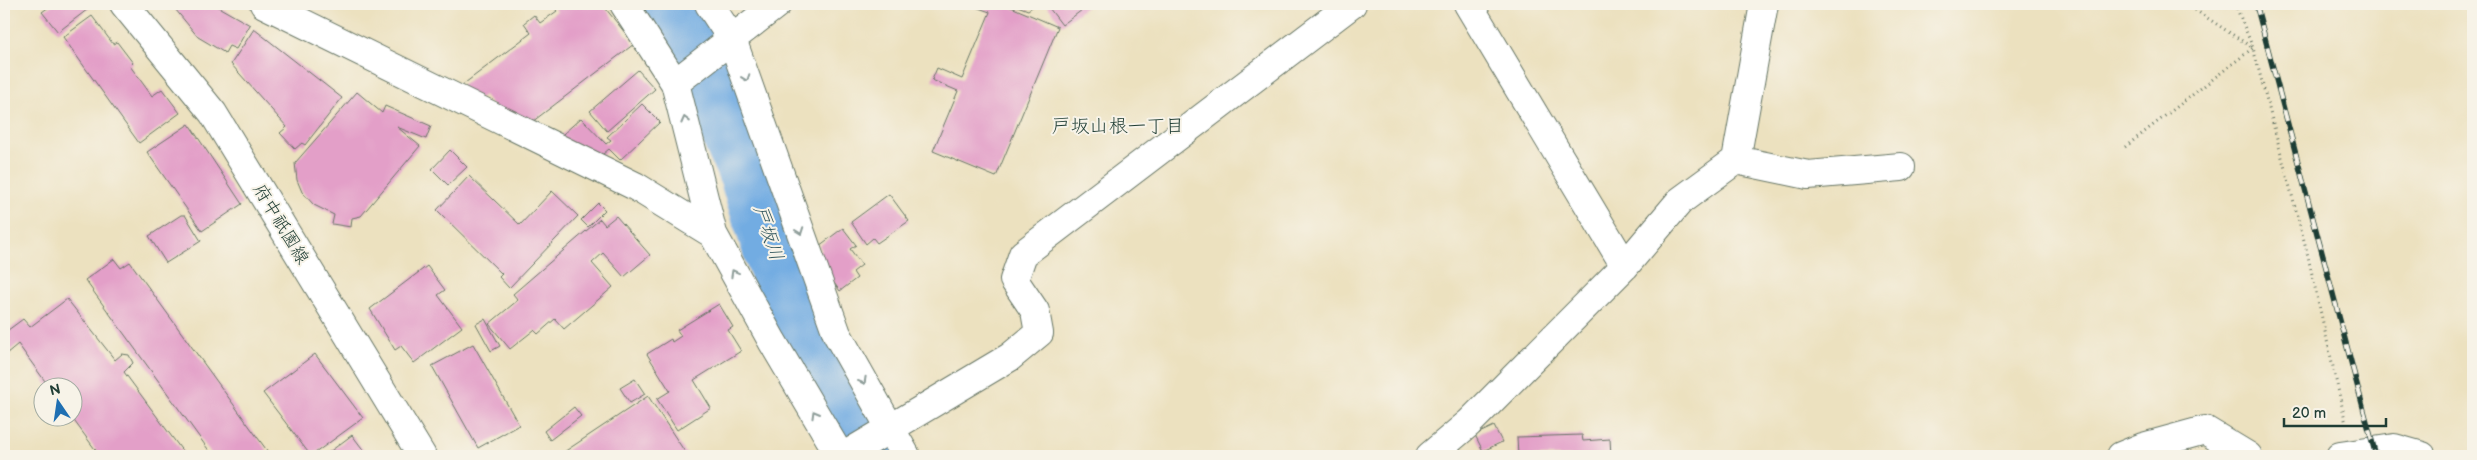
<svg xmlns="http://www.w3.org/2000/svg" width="2477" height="460" viewBox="0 0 2477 460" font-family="'Balsamiq Sans','Klee One',sans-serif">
  <rect width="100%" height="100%" fill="#f7f3e8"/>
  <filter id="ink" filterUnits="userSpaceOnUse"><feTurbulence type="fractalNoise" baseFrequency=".02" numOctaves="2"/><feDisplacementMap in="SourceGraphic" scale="10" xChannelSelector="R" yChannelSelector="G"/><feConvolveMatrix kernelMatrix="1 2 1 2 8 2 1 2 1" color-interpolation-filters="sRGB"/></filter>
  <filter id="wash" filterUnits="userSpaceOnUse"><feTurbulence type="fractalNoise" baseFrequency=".0096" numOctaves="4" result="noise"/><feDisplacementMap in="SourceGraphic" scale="20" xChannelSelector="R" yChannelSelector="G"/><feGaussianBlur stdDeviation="1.12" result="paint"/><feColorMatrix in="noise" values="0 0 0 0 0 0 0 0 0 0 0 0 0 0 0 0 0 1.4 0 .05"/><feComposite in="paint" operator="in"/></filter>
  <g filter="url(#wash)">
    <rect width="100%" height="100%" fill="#ece1bf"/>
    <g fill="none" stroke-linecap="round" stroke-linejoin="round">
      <!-- river -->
      <path stroke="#72ace2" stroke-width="61" d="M671 4 684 23 749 174 797 323 876 456"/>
    </g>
    <g id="blocks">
      <!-- building -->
      <path fill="#e39fc8" d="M53 4H90L92 6 58 32 42 12Z
        M171 4H213L250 25 236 49 229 46 225 53 198 37Z
        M551 4H602L634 44 515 135 484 95 474 103 461 86 531 33 524 23 534 15 540 23 557 11Z
        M967 4H1004L1058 27 996 177 933 151 958 91 932 80 937 68 962 79 990 12Z
        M1012 4H1036L1028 10Z
        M1046 4H1090L1062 25Z
        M92 16 113 44 117 42 133 63 130 66 152 96 162 89 180 113 139 143 63 37Z
        M254 29 342 98 305 145 302 143 295 149 280 133 287 127 231 64Z
        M638 70 655 89 607 131 590 111Z
        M357 92 382 113 385 106 431 126 426 139 397 127 420 146 361 216 352 218 351 227 332 224 334 215 314 205 302 192 297 180 295 163Z
        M642 104 660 122 620 160 609 149 590 165 546 149 581 118 606 144 611 140 607 137Z
        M189 124 242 204 202 231 147 152Z
        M450 150 467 167 448 185 432 169Z
        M469 176 520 225 552 191 578 216 509 288 499 277 502 274 437 210Z
        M889 194 909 221 877 243 873 238 866 244 851 222Z
        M598 203 605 210 588 227 581 220Z
        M181 215H185L201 241 166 263 149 236Z
        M616 216 650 255 624 277 603 253 592 263 613 287 564 329 555 319 538 334 534 330 510 349 489 324 518 300 513 294 600 219 605 225Z
        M843 228 856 245 850 249 862 265 853 272 857 278 840 291 814 256 822 250 819 246Z
        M114 259 121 268 130 262 271 456H213L85 280Z
        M427 266 445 290 438 295 462 327 414 363 401 346 395 350 370 309Z
        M67 299 115 360 122 354 129 355 133 363 124 372 186 456H100L72 418V388H50L18 344 6 354 4 350V333L23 319 30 327Z
        M719 304 733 327 728 330 741 351 694 380 711 408 677 430 657 399 670 391 647 354 671 339 672 342 681 336 677 330Z
        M485 319 500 346 491 351 476 324Z
        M473 344 519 425 478 448 432 366Z
        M315 354 363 418 311 456 263 393Z
        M635 379 645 394 630 403 620 388Z
        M648 396 687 455 558 456Z
        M574 407 581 416 550 440 544 431Z
        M1494 426 1502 442 1483 451 1475 435Z
        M352 435 368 456H324Z
        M1582 435 1583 441 1610 439 1611 456H1518L1517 437Z"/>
    </g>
  </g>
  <g filter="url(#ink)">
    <use href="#blocks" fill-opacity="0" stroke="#677665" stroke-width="1"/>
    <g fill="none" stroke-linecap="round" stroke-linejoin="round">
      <!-- minor casing -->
      <g stroke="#677665" stroke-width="30">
        <path id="minor" d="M264 4 635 186 713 234
          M624 4 675 83 713 234 772 341 840 456
          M709 4 732 39 837 334 906 456
          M1468 4 1625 266
          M675 83 777 4
          M1736 160 1808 175 1901 167
          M844 456 1010 357 1039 333 1035 311 1014 280 1023 254 1352 4
          M1430 456 1469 423 1625 266 1680 201 1736 160 1764 4
          M2121 456 2143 447 2205 430 2248 456
          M2340 456 2394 448 2422 456"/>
      </g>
      <!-- major casing -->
      <g stroke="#677665" stroke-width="30">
        <path id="major" d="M124 4 213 113 422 456"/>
      </g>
      <!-- path -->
      <path stroke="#677665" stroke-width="3" stroke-dasharray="1 4" stroke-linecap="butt" d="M2235 4 2253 48 2306 248 2346 424
        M2125 147 2253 48 2186 4"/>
      <!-- minor -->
      <use href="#minor" stroke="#fff" stroke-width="28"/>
      <!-- major -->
      <use href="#major" stroke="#fff" stroke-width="28"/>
      <!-- rail casing -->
      <g stroke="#1f3d34" stroke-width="5.5">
        <path id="rail" d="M2256 4 2376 456"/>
      </g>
      <!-- rail -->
      <use href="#rail" stroke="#f7f3e8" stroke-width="4" stroke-dasharray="11" stroke-linecap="butt"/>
    </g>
    <!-- one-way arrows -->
    <defs><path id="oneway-chevron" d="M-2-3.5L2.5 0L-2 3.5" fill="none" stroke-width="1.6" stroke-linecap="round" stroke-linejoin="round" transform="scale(1.25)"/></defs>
    <g stroke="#8f9e9a">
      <use href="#oneway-chevron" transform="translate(746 78) rotate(71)"/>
      <use href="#oneway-chevron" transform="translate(685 120) rotate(-104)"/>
      <use href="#oneway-chevron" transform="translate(800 231) rotate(70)"/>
      <use href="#oneway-chevron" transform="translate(734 273) rotate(-119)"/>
      <use href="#oneway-chevron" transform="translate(863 381) rotate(61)"/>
      <use href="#oneway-chevron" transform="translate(815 414) rotate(-120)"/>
    </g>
  </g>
  <g text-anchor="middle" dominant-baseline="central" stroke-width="4" stroke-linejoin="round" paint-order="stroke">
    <!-- street labels -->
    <g font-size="18" fill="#1f3d34" stroke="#f7f3e8">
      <text transform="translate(281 224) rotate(59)">府中祇園線</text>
    </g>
    <!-- neighbourhood labels -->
    <g font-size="19" fill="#1f3d34" stroke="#f7f3e8">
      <text x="1118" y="126">戸坂山根一丁目</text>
    </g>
    <!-- water labels -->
    <g font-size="19" font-style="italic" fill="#345960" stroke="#f7f3e8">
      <text transform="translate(768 233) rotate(72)">戸坂川</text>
    </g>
  </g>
  <!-- margin -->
  <rect width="2477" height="460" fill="none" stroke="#f7f3e8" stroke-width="20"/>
  <!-- north arrow -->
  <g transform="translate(58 402) rotate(347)"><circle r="24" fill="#f7f3e8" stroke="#a1aaa0"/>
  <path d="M0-4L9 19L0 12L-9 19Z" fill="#1f6fb2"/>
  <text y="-8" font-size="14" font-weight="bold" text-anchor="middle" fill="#1f3d34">N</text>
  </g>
  <!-- scale -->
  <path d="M2284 418v8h102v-8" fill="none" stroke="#1f3d34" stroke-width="2.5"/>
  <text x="2292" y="418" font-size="15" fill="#1f3d34" stroke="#f7f3e8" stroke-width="4" paint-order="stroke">20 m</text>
</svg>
